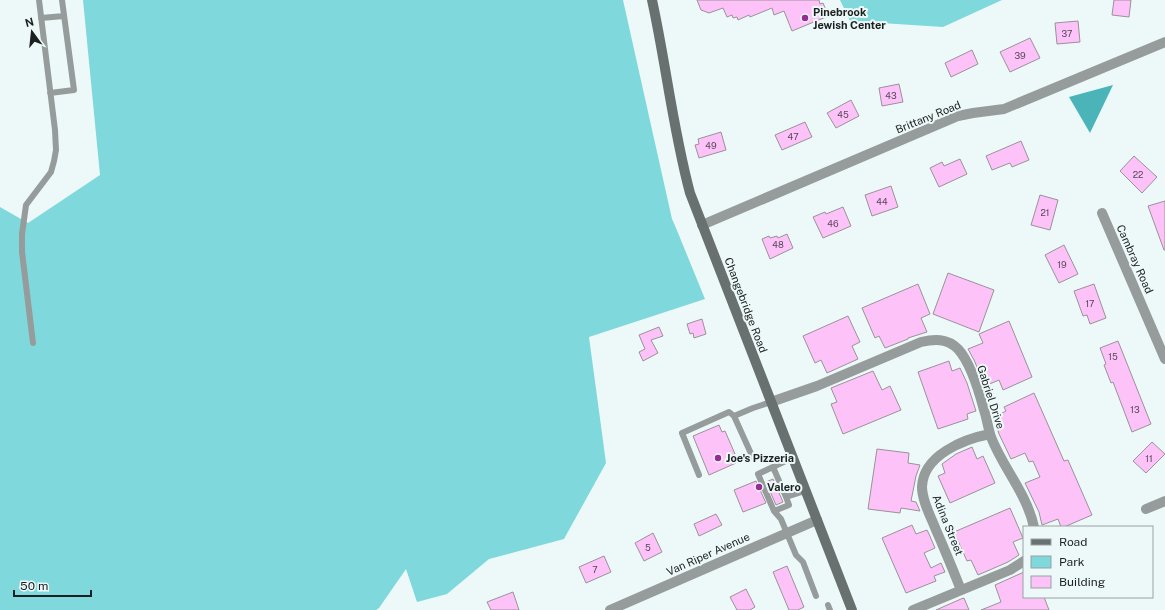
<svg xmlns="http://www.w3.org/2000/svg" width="1165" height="610" viewBox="0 0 1165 610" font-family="'Public Sans',sans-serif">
  <rect width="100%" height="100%" fill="#edf9f9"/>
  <!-- green -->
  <path fill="#7fd8db" d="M83 0H623L672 219 676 228 705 299 589 337 606 463 564 539 489 559 447 594 417 602 406 569 379 608 376 610H0V207L28 223 100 175Z
    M840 0H1002L943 27 850 21Z"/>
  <!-- water -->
  <path fill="#4ab4b8" d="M1113 85 1090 133 1069 97Z"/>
  <!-- building -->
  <path fill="#fdc3f9" stroke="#999298" d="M697 0H819L820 4 823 3 826 10 824 11 826 17 792 31 784 11 774 15 772 8 750 17 749 15 738 20 737 17 733 18 732 15 727 17 723 8 709 13 701 10Z
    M1114 0H1131L1129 17 1112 15Z
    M1078 21 1080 42 1057 44 1055 23Z
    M1030 38 1040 58 1010 72 1000 52Z
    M972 50 978 64 951 77 945 63Z
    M899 84 903 102 882 106 879 88Z
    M851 100 859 116 836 128 827 113Z
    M805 122 812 137 782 150 775 135Z
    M721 132 726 150 699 158 695 145 699 144 698 139Z
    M1021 141 1029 160 1012 167 1010 163 992 170 986 156Z
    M1134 156 1157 177 1142 193 1120 171Z
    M960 159 967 174 939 187 930 168 942 162 944 166Z
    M891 186 898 207 872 216 865 195Z
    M1040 195 1058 200 1050 230 1031 225Z
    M1165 201V250H1164L1148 206Z
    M843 207 851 226 823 238 813 217 825 212 826 214Z
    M787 234 793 248 770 259 762 239 769 236 770 238 777 236 778 238Z
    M1064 245 1078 274 1059 283 1045 255Z
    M948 273 994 290 979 332 933 314Z
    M918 284 930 314 921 318 927 332 908 338V339L885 348 879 336 875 338 862 308Z
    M1094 284 1106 318 1090 324 1087 315 1083 316 1074 291Z
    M848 316 860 342 852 346 858 359 827 373 821 360 815 363 803 336Z
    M702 319 706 334 694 338 693 333 690 334 687 324Z
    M1009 321 1032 377 1003 390 999 380 985 386 974 360 968 349 983 343 979 334Z
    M659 327 663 336 651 340 658 353 643 361 639 352 645 349 639 335Z
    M1118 341 1151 424 1132 432 1113 382 1111 383 1104 365 1106 364 1100 348Z
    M949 361 952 371 960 368 967 383 976 411 967 414 968 419 938 429 918 372Z
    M873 371 882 390 890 386 901 410 843 434 831 404 837 402 831 388Z
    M1034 393 1064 461 1068 460 1092 515 1064 527H1061L1058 519 1042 525 1039 512 1025 483 1040 477 1033 461 1029 462 1025 453 1011 459 999 434 994 417 1006 411 1004 407Z
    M719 425 722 432 725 431 735 454 732 455 736 463 709 475 693 436Z
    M1152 442 1165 454 1146 473 1133 461Z
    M972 447 977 459 983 456 995 483 950 503 938 476 945 473 942 464 956 454Z
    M877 449 909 453 908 463 920 465 916 476 911 501 916 502 920 511 901 508 900 513 868 509Z
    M773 479 783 502 776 505 766 482Z
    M756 481 766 503 743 512 734 490Z
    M1010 508 1023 538 1013 542 1019 555 1008 562 978 575 971 560 967 561 954 532Z
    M716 514 722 525 699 536 694 524Z
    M912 525 916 534 927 530 929 534 935 548 924 553 931 568 941 563 945 572 934 576 936 581 906 593 882 538Z
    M653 533 662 552 644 561 635 543Z
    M604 556 611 572 586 583 579 567Z
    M787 566 804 607 798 610H789L773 572Z
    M1024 572V597H1044L1049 610H981L1001 602 995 585Z
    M746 589 755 607 750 610H737L730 597Z
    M513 592 519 610H491L487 602Z
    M964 598 969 610H936L961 599Z"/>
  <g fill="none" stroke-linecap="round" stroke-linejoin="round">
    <!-- service -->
    <path stroke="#969b9b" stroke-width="6" d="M41 18 64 16
      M50 93 74 90 62 0
      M33 343 22 252V234L26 205 51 172 54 161 56 150 55 130 39 0
      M753 458 734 416 753 408 771 402
      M792 458 758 474 774 511 781 519 796 555 803 562 816 596
      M773 467 786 497
      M699 475 682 433 729 412 734 416
      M774 511 789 505 786 497 805 491
      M828 605 830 610"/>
    <!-- minor -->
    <path stroke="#969b9b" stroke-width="10" d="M1102 213 1165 359
      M702 225 958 116 973 113 1004 109 1165 42
      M771 402 817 386 921 342C934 339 947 338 958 349 971 363 979 391 984 410 987 419 988 428 991 437 1003 468 1027 494 1034 527
      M1146 509 1165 501
      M961 590C953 570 945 550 936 530 931 517 922 501 922 487 923 455 964 439 990 434
      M610 610 817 520
      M913 610 1010 570 1024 561"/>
    <!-- secondary -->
    <path stroke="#697070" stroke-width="10" d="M652 0C666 64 673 130 690 193L852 610"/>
  </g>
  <!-- markers -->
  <g fill="#952e92" stroke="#edf9f9" stroke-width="1.5">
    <circle cx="805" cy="18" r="4"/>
    <circle cx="718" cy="458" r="4"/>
    <circle cx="759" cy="487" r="4"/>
  </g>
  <g text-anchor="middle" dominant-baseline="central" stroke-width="4" stroke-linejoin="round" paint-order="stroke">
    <!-- number labels -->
    <g font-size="9" fill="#544956">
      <text x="1067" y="33">37</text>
      <text x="1020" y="55">39</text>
      <text x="891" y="95">43</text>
      <text x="843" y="114">45</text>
      <text x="793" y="136">47</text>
      <text x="711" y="145">49</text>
      <text x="1138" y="174">22</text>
      <text x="882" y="201">44</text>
      <text x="1045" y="212">21</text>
      <text x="833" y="223">46</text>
      <text x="778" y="244">48</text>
      <text x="1062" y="264">19</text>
      <text x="1090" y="303">17</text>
      <text x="1113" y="356">15</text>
      <text x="1135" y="409">13</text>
      <text x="1149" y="458">11</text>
      <text x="648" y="547">5</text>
      <text x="595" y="569">7</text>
    </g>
    <!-- poi labels -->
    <g font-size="11" font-weight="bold" fill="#1c2020" stroke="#edf9f9" text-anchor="start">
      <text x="813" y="12">Pinebrook<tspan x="813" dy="13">Jewish Center</tspan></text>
      <text x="726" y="458">Joe's Pizzeria</text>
      <text x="767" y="487">Valero</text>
    </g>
    <!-- street labels -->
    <g font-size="11" fill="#1c2020" stroke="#edf9f9">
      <text transform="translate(928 117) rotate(-22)">Brittany Road</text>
      <text transform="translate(1135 259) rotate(66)">Cambray Road</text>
      <text transform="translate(746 305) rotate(69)">Changebridge Road</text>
      <text transform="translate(991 397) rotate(72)">Gabriel Drive</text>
      <text transform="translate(948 525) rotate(68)">Adina Street</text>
      <text transform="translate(708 554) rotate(-24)">Van Riper Avenue</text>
    </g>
  </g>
  <!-- legend -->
  <rect x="1023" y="526" width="130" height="72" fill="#edf9f9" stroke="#99a2a2"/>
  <rect x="1031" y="539" width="20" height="6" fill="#697070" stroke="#99a2a2"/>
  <text x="1059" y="546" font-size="12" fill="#1c2020">Road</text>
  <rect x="1031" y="556" width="20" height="12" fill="#7fd8db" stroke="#99a2a2"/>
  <text x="1059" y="566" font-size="12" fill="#1c2020">Park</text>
  <rect x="1031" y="576" width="20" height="12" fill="#fdc3f9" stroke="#99a2a2"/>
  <text x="1059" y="586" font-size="12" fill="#1c2020">Building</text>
  <!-- north arrow -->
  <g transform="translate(32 32) rotate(345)" stroke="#edf9f9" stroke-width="3" paint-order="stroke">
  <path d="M0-3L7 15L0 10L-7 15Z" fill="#1c2020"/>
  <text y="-6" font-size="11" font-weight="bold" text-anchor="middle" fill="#1c2020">N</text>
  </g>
  <!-- scale -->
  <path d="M14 590v6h77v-6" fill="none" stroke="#1c2020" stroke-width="2"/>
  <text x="20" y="590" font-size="12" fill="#1c2020" stroke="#edf9f9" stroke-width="3" paint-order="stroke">50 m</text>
</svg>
